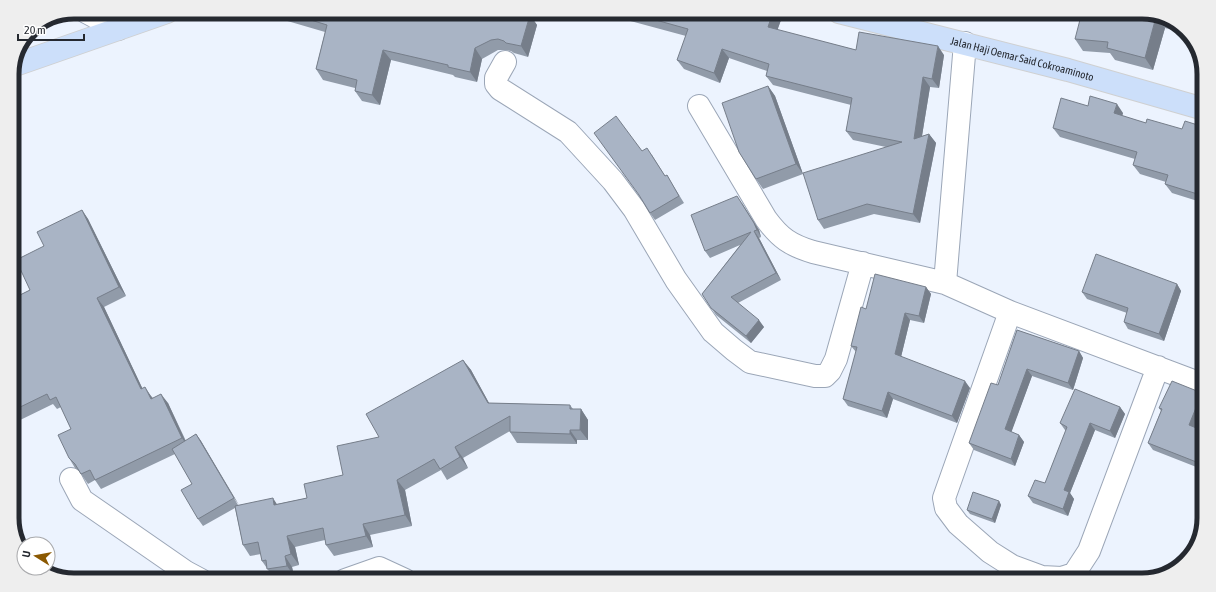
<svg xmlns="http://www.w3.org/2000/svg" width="1216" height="592" viewBox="0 0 1216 592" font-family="'Asap Condensed',sans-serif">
  <rect width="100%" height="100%" fill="#ecf3fe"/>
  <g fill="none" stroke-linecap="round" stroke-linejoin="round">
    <!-- minor casing -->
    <g stroke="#9ba6b7" stroke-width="24">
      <path id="minor" d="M86 12 118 29
        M505 62 496 78V84L500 89 568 132 613 181 634 209 676 280 713 332 734 350 750 362 815 376H825L830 371 836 359 863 263
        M699 106 766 219C780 238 790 245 813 252L945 283 1010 312 1204 385
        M945 283 965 43
        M1010 312 944 498 946 508 958 524 990 552 1012 566 1042 577 1062 578 1074 574 1089 551 1158 367
        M71 479 82 500 186 572 201 580
        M345 580 379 568 405 580"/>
    </g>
    <!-- major casing -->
    <g stroke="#cfd0d1" stroke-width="24">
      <g id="major">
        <path id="s1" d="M839 12 1068 70 1204 109"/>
        <path d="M15 65 167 12"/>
      </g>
    </g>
    <!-- minor -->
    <use href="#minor" stroke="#fff" stroke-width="22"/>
    <!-- major -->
    <use href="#major" stroke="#ccdffa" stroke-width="22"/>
  </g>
  <!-- wall -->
  <path fill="#919ba9" d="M278 12H519L530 15 537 25 528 57 514 53 511 51 505 50H498L482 59 477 82 455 77 453 75 391 60 380 105 362 101 355 91V88L323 80 316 69 325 32 284 20Z
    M618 12H776L781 20 777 30 856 50 944 55 939 88 930 87 922 136 929 134 936 143 920 223 874 214 824 229 818 220 886 147 853 140 846 131 851 105 773 85 766 76 767 71 729 58 720 83 684 69 677 60 686 36 623 19Z
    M1142 12 1169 18 1187 34 1165 28 1153 70 1115 60 1110 53 1083 51 1075 39Z
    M768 86 775 96 803 174 763 189 756 179Z
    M1088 106 1123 113 1122 116 1146 123 1182 129 1204 127V203L1172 193 1165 184 1166 182 1140 174 1133 165 1135 159 1060 137 1053 128Z
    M642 151 652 155 665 176 667 175 671 182 684 203 655 220 650 213Z
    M742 203 759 230 761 237 759 238 781 280 738 303 764 327 751 343 716 315 702 294 740 245 710 258 705 251Z
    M82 210 88 219 126 296 104 307 142 388 151 396 153 398 168 403 186 441 196 434 201 441 238 505 277 504 307 498 343 475 379 437 463 360 471 370 489 403 570 405 573 409H581L588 420V440H577V444L517 443 510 432V431L463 458 468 468 447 480 441 470 405 490 412 526 370 535 373 547 334 556 326 545 325 540 295 547 299 565 292 567 294 576 275 580 262 561 261 554 250 556 243 545 235 508 203 526 198 519 192 484 175 454 101 489 95 480 88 484 79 471 75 468 69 458 71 429 61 407 57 409 53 404 12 424V299L30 290 44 246Z
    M1177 284 1181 291 1164 341 1128 329 1124 322 1127 313 1087 299 1082 292Z
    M926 287 931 294 924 323 910 320 901 357 970 388 957 423 893 399 887 418 848 406 843 399 856 352 851 346Z
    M1199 325 1204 327V332Z
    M1017 330 1079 351 1083 358 1073 390 1032 376 1011 432 1019 435 1024 442 1015 466 974 450 969 443 998 385Z
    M1202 393 1204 395V408L1196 427 1204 431V470L1153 450 1148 443 1161 411 1159 408Z
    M1120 407 1125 414 1115 438 1095 430 1070 493 1074 499 1068 516 1033 503 1028 496 1045 483 1066 431 1065 430 1060 423Z
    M999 501 1001 505 995 523 970 514 967 510Z"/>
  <!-- shaded-wall -->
  <path fill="#767e8a" d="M773 12H776L781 20 775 37 768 27Z
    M530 15 537 25 528 57 521 46Z
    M1156 17 1165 28 1153 70 1145 58Z
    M938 46 944 55 939 88 932 79Z
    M475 48 482 59 477 82 470 72Z
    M722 49 729 58 720 83 714 73Z
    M383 50 391 60 380 105 372 95Z
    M923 77 930 87 920 148 914 139Z
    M768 86 775 96 803 174 796 164Z
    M1117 104 1123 113 1120 123 1114 113Z
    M929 134 936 143 920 223 913 214Z
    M737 196 759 230 761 237 757 230Z
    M82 210 88 219 126 296 119 287Z
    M754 231 759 238 781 280 776 273Z
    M1177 284 1181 291 1164 341 1159 334Z
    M926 287 931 294 924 323 919 316Z
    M97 298 104 307 147 398 141 389Z
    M905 313 910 320 900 361 895 354Z
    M759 320 764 327 751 343 746 336Z
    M1079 351 1083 358 1073 390 1068 383Z
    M463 360 471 370 495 414 488 403Z
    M1027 369 1032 376 1010 436 1005 429Z
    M965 381 970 388 957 423 952 416Z
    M145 387 151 396 158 408 151 399Z
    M888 392 893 399 887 418 882 411Z
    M1202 393 1204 395V408L1194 432 1189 425Z
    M161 394 168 403 188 447 182 438Z
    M1120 407 1125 414 1115 438 1110 431Z
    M581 409 588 420V440L580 430Z
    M1090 423 1095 430 1070 493 1074 499 1068 516 1063 509 1064 490Z
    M570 430 577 440V444L570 434Z
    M196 434 201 441 239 505 234 498Z
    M1019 435 1024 442 1015 466 1011 459Z
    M455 447 463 458 468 468 460 457Z
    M397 480 405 490 412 526 405 515Z
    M273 498 280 509 274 505Z
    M999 501 1001 505 995 523 992 519Z
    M363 524 370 535 373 547 366 536Z
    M287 536 295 547 299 565 291 554Z
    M285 556 292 567 294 576 287 566Z"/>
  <!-- building -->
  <path fill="#a9b4c5" stroke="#767e8a" d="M285 12H519L530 15 521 46 506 43 504 41 498 39 491 40 475 48 470 72 448 67V65L383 50 372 95 355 91 357 80 316 69 327 25Z
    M627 12H773L768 27 856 50 859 32 938 46 932 79 923 77 914 139 929 134 913 214 867 204 818 220 803 173 902 142 846 131 852 98 766 76 769 64 722 49 714 73 677 60 688 29Z
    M1082 12H1142L1169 18 1171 20 1156 17 1145 58 1107 48 1108 42 1075 39Z
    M768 86 796 164 756 179 739 152 722 103Z
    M1090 96 1117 104 1114 113 1146 123 1147 119 1182 129 1185 121 1204 127V196L1165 184 1168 175 1133 165 1137 152 1053 128 1061 98 1088 106Z
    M616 116 642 151 647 148 665 176 667 175 679 196 650 213 639 195 594 133Z
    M737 196 754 223 757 230 754 231 776 273 731 297 759 320 746 336 711 308 702 294 751 232 705 251 691 215Z
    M82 210 119 287 97 298 141 389 145 387 151 399 161 394 182 438 95 480 90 470 81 474 75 464 69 458 58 435 71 429 56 397 50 400 47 394 12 411V299L30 290 16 260 44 246 37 232Z
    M1096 254 1177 284 1159 334 1124 322 1128 308 1082 292Z
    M875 274 926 287 919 316 905 313 895 354 965 381 952 416 888 392 882 411 843 399 857 347 851 346 861 307 866 309Z
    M1204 315V327L1199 325Z
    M1017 330 1079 351 1068 383 1027 369 1005 429 1019 435 1011 459 969 443 991 383 998 385Z
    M463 360 488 403 570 405V409H581L580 430H570V434L510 432V416L455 447 460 457 440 469 434 459 397 480 405 515 363 524 366 536 326 545 323 528 287 536 291 554 285 556 287 566 267 569 266 560 262 561 258 542 243 545 235 506 273 498 274 505 307 498 304 484 343 475 337 446 379 437 366 414Z
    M1172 381 1202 393 1189 425 1204 431V465L1148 443 1162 409 1159 408Z
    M1075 389 1120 407 1110 431 1090 423 1064 490 1069 492 1063 509 1028 496 1035 480 1045 483 1067 427 1060 423Z
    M196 434 234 498 198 519 181 490 192 484 172 449Z
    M973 492 999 501 992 519 967 510Z"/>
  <g text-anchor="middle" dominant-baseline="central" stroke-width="3.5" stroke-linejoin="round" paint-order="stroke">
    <!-- street labels -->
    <g font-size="11" fill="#252930" stroke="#fff">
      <text stroke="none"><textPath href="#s1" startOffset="189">Jalan Haji Oemar Said Cokroaminoto</textPath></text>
    </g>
  </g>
  <!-- crop -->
  <path d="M0 0H1216V592H0ZM74 19H1142A55 55 0 0 1 1197 74V518A55 55 0 0 1 1142 573H74A55 55 0 0 1 19 518V74A55 55 0 0 1 74 19Z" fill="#eee" fill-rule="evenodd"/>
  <path fill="none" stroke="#252930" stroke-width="5" d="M74 19H1142A55 55 0 0 1 1197 74V518A55 55 0 0 1 1142 573H74A55 55 0 0 1 19 518V74A55 55 0 0 1 74 19Z"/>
  <!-- north arrow -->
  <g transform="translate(36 556) rotate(281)"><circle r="19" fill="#ffffff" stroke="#a8a9ac"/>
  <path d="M0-3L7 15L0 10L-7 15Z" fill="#8b5902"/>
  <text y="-6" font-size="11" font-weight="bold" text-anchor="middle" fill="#252930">U</text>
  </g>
  <!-- scale -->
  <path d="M18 34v6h66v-6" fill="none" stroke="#252930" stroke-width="2"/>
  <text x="24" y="34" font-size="12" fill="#252930" stroke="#ffffff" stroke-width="3" paint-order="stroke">20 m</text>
</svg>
